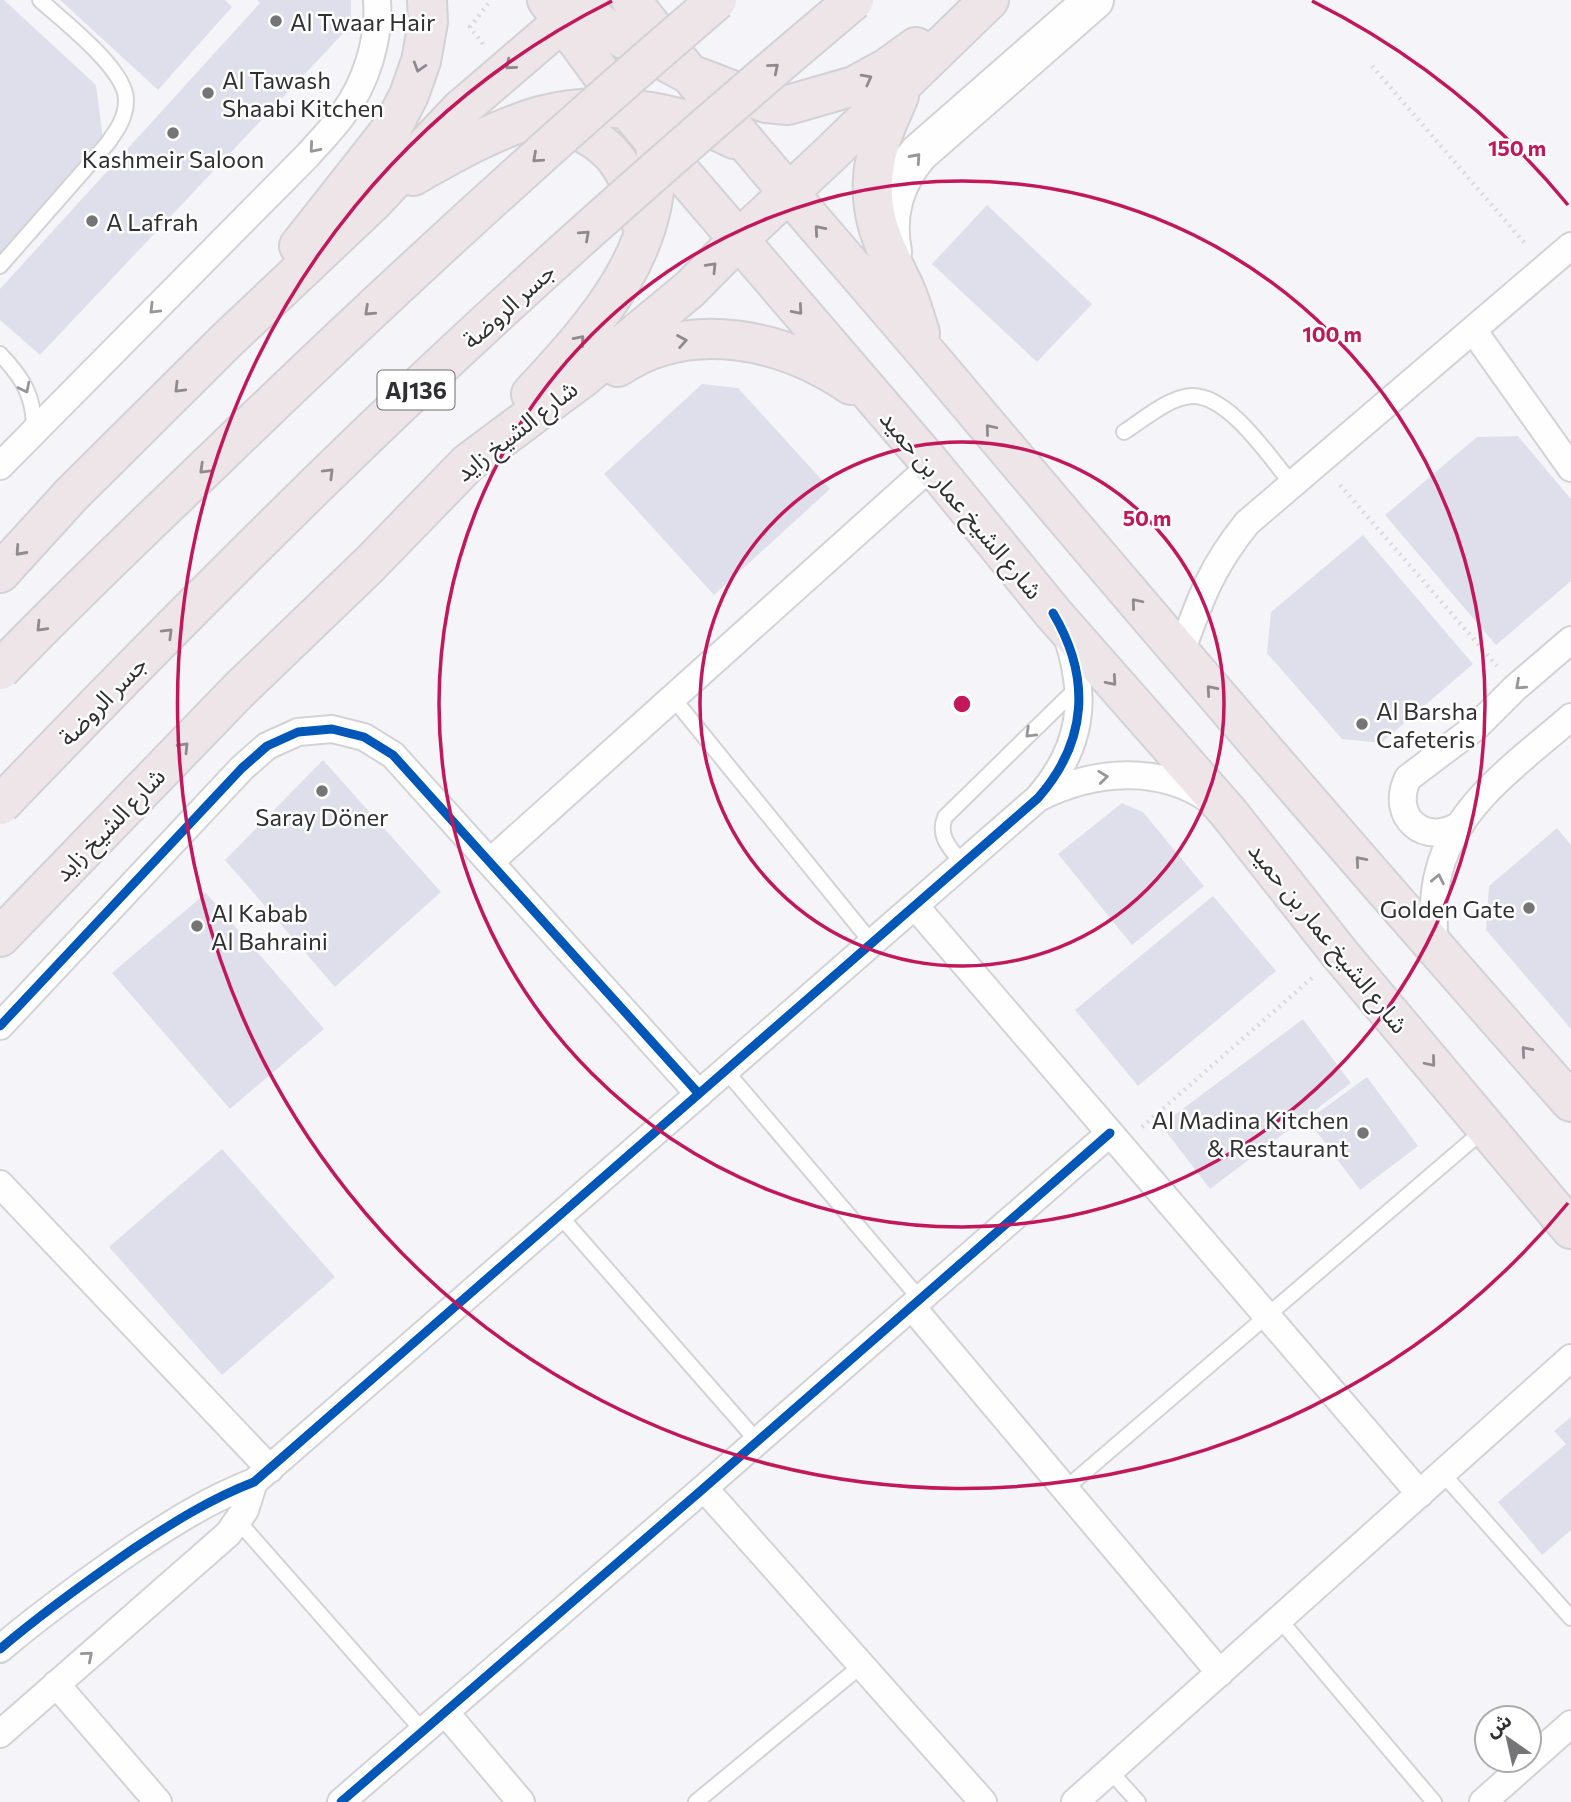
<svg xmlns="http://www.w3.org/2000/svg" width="1571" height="1802" viewBox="0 0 1571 1802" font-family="Commissioner,'Noto Sans Arabic',sans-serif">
  <rect width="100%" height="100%" fill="#f5f5f9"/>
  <!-- building -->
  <path fill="#dfdfec" d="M0 0H4L96 85 103 140 0 253Z
    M60 0H225L232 7 158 90Z
    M257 0H351V25L40 355 0 320V289L260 3Z
    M987 205 1092 304 1037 362 932 264Z
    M702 384 738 388 830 489 714 595 604 474Z
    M1518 436 1571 499V581L1496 645 1385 515 1477 437Z
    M1363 535 1473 664 1381 743 1342 739 1267 653 1271 612Z
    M323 760 441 892 335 987 225 860Z
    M1122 803 1143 812 1204 886 1132 945 1058 854Z
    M1557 828 1571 845V1029L1486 930 1489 886Z
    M206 893 324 1029 230 1109 112 973Z
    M1213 896 1276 971 1138 1086 1075 1010Z
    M1303 1019 1351 1083 1210 1189 1161 1125Z
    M1367 1077 1418 1146 1360 1190 1308 1120Z
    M222 1149 335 1277 222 1375 109 1247Z
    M1571 1417V1530L1542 1555 1498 1502 1566 1444 1554 1431Z"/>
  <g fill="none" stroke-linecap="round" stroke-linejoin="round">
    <!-- lane casing -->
    <g stroke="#d3d3d6" stroke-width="18">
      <path id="lane" d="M0 266 107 144C117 130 126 118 126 100 126 69 63 21 40 0
        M0 354C23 378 34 396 34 429
        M1124 432C1143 420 1169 397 1192 396 1229 395 1270 458 1292 484
        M673 698 872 943
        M963 864C951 849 937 837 945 817L1078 687
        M726 1071 920 1299
        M560 1216 758 1442
        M1443 1474 1571 1618
        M1065 1489 1486 1128
        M238 1521 423 1731
        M1280 1620 1434 1802
        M1110 1771 1138 1802
        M696 1802 862 1665"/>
    </g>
    <!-- street casing -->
    <g stroke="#d3d3d6" stroke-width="30">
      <path id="street" d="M1473 330 1571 468
        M0 466 307 156C319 142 333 129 343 114 366 83 380 39 377 0
        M1180 655C1200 600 1210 569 1247 523L1571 246
        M1040 797C1093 771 1158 764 1210 800
        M1461 824C1425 848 1389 817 1408 778L1477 726 1515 688 1571 640
        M490 862 932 465
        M915 906 1420 1494
        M1434 947C1434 921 1432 896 1439 871 1456 804 1522 760 1571 717
        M0 1026 242 768 267 746 298 732 332 729 364 737 393 755 699 1094
        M0 1184 270 1469
        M912 1307 1220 1673
        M704 1488 983 1802
        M0 1649C42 1613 87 1581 133 1549 172 1523 210 1499 254 1482L1038 798C1082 748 1088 698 1067 636
        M56 1684 158 1802
        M445 1712 521 1802
        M0 1734 228 1534 245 1510 254 1482
        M341 1802 704 1488 1110 1133
        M1075 1802 1571 1358
        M1483 1802 1571 1724"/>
    </g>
    <!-- secondary casing -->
    <g stroke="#d3d3d6" stroke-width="42">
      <path id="secondary" d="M892 252C885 214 894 182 919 153L1094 0"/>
    </g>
    <!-- primary casing -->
    <g stroke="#d2d2d4" stroke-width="42">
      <path id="primary" d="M547 0 628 110 655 142 932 465 1053 613 1228 812 1340 954 1571 1229
        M570 0 611 32 687 73 766 103 788 105 854 86 887 68 916 47
        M631 0C730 129 839 250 944 374 1150 619 1359 862 1571 1102
        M899 96C891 116 880 136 876 157 865 209 882 242 904 287 911 302 915 318 920 333
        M544 118C605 135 629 160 641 222
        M413 176C453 153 496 129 540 116 601 99 677 110 734 139
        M299 246 392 128 409 95 421 61 428 22 427 0
        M618 367C690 318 783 339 851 385
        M531 394C597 323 665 248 655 144
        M0 573 71 495 227 340 372 203 460 110 588 0
        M0 937 238 691 370 564 468 463 581 379 690 289 738 240 827 157 989 0"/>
    </g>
    <!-- path -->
    <path stroke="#dbdbdc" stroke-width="4.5" stroke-dasharray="2 5" stroke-linecap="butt" d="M483 44 470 27 491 0
      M1372 66 1527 246
      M1340 485 1497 666
      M1142 1127 1312 978"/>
    <!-- lane -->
    <use href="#lane" stroke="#fefefe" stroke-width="14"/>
    <!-- street -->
    <use href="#street" stroke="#fefefe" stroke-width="26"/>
    <!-- secondary -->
    <use href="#secondary" stroke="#fefefe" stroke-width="38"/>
    <!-- primary -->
    <use href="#primary" stroke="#eee5e8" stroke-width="38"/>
    <!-- primary-bridge casing -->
    <g stroke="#d2d2d4" stroke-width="42" stroke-linecap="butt">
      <path id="primary-bridge" d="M0 670C70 597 143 528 216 458 379 300 545 147 717 0
        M0 805C123 677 247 551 375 428 529 280 690 138 854 0"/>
    </g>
    <!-- primary-bridge -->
    <use href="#primary-bridge" stroke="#eee5e8" stroke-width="38"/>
    <!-- cycleway casing -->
    <g stroke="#fff" stroke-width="13">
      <path id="cycleway" d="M0 1026 242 768 267 746 298 732 332 729 364 737 393 755 699 1094
        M0 1649C42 1613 87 1581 133 1549 172 1523 210 1499 254 1482L1038 798C1088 741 1091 677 1053 613
        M341 1802 704 1488 1110 1133"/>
    </g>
    <!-- cycleway -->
    <use href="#cycleway" stroke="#0057b8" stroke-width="9"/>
  </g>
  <!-- one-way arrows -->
  <defs><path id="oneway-chevron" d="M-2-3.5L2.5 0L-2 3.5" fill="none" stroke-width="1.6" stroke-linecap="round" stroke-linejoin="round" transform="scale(1.75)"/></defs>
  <g stroke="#8f8a8e">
    <use href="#oneway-chevron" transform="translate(510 65) rotate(140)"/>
    <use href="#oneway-chevron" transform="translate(419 67) rotate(107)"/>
    <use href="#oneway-chevron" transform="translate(774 68) rotate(-40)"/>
    <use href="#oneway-chevron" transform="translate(867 79) rotate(-28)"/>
    <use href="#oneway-chevron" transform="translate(537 158) rotate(138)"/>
    <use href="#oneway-chevron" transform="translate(819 230) rotate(-131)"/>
    <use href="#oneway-chevron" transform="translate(585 235) rotate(-42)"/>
    <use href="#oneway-chevron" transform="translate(712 267) rotate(-46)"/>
    <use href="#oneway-chevron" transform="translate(798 310) rotate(49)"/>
    <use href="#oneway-chevron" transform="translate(369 311) rotate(137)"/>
    <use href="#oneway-chevron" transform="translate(580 340) rotate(-49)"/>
    <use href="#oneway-chevron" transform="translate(682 341) rotate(-10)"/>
    <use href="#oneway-chevron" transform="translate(179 388) rotate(135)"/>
    <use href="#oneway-chevron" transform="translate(990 429) rotate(-130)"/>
    <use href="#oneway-chevron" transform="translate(204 469) rotate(136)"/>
    <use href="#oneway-chevron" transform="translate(329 473) rotate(-45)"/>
    <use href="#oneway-chevron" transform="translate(20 551) rotate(132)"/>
    <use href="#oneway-chevron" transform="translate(1136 603) rotate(-130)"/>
    <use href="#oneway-chevron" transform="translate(41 627) rotate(134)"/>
    <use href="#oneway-chevron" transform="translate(168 633) rotate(-45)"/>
    <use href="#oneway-chevron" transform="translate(1112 681) rotate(49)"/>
    <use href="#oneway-chevron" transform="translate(1211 690) rotate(-131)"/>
    <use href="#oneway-chevron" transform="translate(184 747) rotate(-46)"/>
    <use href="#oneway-chevron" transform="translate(1360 861) rotate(-131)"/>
    <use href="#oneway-chevron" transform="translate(1526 1051) rotate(-131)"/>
    <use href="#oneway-chevron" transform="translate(1431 1062) rotate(50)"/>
  </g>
  <g stroke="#979798">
    <use href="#oneway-chevron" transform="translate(314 148) rotate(131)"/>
    <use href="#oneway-chevron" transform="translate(916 158) rotate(-48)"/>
    <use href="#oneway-chevron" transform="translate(154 309) rotate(135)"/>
    <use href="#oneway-chevron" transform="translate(25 388) rotate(63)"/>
    <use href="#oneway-chevron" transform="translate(1520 685) rotate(138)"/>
    <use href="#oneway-chevron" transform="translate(1030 733) rotate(136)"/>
    <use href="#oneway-chevron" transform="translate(1103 777) rotate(-7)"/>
    <use href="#oneway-chevron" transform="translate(1438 879) rotate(-78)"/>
    <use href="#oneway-chevron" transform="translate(88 1656) rotate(-41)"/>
  </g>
  <!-- distance rings -->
  <g fill="none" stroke="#c2185b" stroke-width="3.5">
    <circle cx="962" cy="704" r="262"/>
    <circle cx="962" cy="704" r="523"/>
    <path d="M1568 1203A785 785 0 1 1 612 1M1312 1A785 785 0 0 1 1568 205"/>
  </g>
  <!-- markers -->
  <g fill="#757578" stroke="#fff" stroke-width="2.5">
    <circle cx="276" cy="21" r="7"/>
    <circle cx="208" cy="93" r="7"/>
    <circle cx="173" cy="133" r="7"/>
    <circle cx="92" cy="221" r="7"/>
    <circle cx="1362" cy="724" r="7"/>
    <circle cx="322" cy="791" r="7"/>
    <circle cx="1529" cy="908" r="7"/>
    <circle cx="197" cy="926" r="7"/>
    <circle cx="1363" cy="1133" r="7"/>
  </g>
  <g text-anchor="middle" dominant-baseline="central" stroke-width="5" stroke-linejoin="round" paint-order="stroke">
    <!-- shield labels -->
    <rect fill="#fff" stroke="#6e6e70" stroke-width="2" x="377.5" y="370.5" width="77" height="39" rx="5"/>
    <g font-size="23" font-weight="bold" fill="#303033">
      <text x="416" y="390">AJ136</text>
    </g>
    <!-- poi labels -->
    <g font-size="24" fill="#303033" stroke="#fff" text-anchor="start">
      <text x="290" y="21">Al Twaar Hair</text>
      <text x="222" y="79">Al Tawash<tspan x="222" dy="28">Shaabi Kitchen</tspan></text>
      <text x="173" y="158" text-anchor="middle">Kashmeir Saloon</text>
      <text x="106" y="221">A Lafrah</text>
      <text x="1376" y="710">Al Barsha<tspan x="1376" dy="28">Cafeteris</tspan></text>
      <text x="322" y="816" text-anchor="middle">Saray Döner</text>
      <text x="1515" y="908" text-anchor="end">Golden Gate</text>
      <text x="211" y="912">Al Kabab<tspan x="211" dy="28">Al Bahraini</tspan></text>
      <text x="1349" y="1119" text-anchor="end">Al Madina Kitchen<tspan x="1349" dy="28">&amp; Restaurant</tspan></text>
    </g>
    <!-- street labels -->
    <g font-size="24" fill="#303033" stroke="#fff">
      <text transform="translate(508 305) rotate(-42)">جسر الروضة</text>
      <text transform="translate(516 430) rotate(-38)">شارع الشيخ زايد</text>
      <text transform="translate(962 504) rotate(50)">شارع الشيخ عمار بن حميد</text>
      <text transform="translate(102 700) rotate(-46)">جسر الروضة</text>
      <text transform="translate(109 824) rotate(-46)">شارع الشيخ زايد</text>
      <text transform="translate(1329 937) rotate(51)">شارع الشيخ عمار بن حميد</text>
    </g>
  </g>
  <circle cx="962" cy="704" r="10" fill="#c2185b" stroke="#fff" stroke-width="3.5"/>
  <g font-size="21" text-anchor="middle" font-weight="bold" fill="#c2185b" stroke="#fff" stroke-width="5" stroke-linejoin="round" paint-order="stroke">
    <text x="1517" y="156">150 m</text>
    <text x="1332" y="342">100 m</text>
    <text x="1147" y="526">50 m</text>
  </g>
  <!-- north arrow -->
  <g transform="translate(1508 1739) rotate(326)"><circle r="33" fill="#ffffff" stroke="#acacad" stroke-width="2"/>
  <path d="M0-5L12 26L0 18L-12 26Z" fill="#757578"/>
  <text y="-10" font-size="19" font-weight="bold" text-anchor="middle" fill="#303033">ش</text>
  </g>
</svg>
